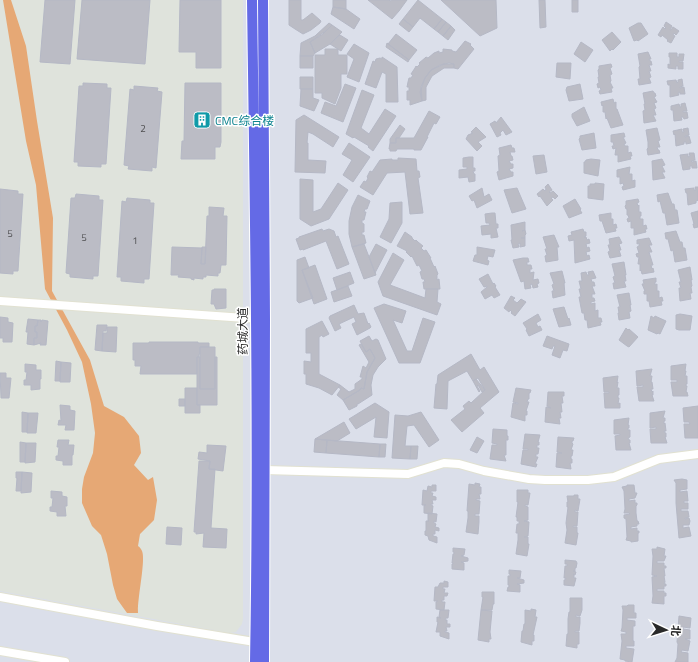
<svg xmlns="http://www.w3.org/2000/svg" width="698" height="662" viewBox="0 0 698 662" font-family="'Titillium Web','Noto Sans SC',sans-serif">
  <rect width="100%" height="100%" fill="#dbdfea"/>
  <!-- industrial -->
  <path fill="#dfe3dc" d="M0 0H243V619L242 624 236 632 230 633 0 591Z"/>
  <!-- water -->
  <path fill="#e6a875" d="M3 0H11L26 46 37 121 53 218 52 291 90 360 104 406 124 417 139 436 141 453 134 465 148 480 153 477 157 500 154 520 140 534 138 546C140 547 141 549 142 551 146 560 137 599 138 613H127L117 599 113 585 107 554 101 535 92 526 82 503V489L84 477 93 453 95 433 91 404 82 362 67 330 45 289 36 185 26 141Z"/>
  <!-- building -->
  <path fill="#bbbcc5" stroke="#b5b8c5" d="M45 0H75L70 64 40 62Z
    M82 0H150L145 64 77 59Z
    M180 0H221V68H196V52H179Z
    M289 0H301V20H303L312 13 321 21 320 23 311 30 303 34 295 29 289 25Z
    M333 0H346V9L333 7Z
    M368 0H389L390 1 392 0H407L399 11 392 19Z
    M418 0 442 19 434 29 420 18 413 27 403 19Z
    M441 0H496L497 28 480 36Z
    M539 0H545L546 27 540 28Z
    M572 0H578V12H572Z
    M333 7 346 9 360 19 354 29 331 14Z
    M403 19 413 27 409 32 399 24Z
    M442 19 446 22 438 32 434 29Z
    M446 22 451 26 443 36 438 32Z
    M666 22 672 26 670 30H671L673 27 679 31 676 35 674 33 673 35 675 36 671 43 667 41 668 40 662 35 661 37 658 35 663 27 665 29 666 28 664 26Z
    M329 23 332 25 327 30 310 42 315 53 313 56H300L301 43 315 36Z
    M638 23H641L648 34 638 41 637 40 634 41 629 28Z
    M332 25 342 32 330 44 315 53 310 42 323 34Z
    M451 26 455 30 448 40 443 36Z
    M612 32 621 42 613 50 612 49 610 51 602 40Z
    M396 34 417 50 409 60 388 44Z
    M340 35 348 40 341 51 330 44Z
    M465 41 471 44 470 45 474 49 458 69 454 68V64L449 63 440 65 431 70 425 78 421 87 422 101 410 105V100H407V91H409V87H407L408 82 409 78H411L413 75 411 74 415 68 416 66 417 67 420 64 419 63 425 58 426 57 428 58 434 53 439 51V53L443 52V49L452 50V51L456 52Z
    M581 42 593 50 585 62 574 54Z
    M387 43 409 60 408 62 386 47Z
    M354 44 369 53 359 82 347 77 354 59 347 54Z
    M325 49H338V55H347V74H341V88L335 104 322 98V93H315V55H325Z
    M648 52 651 59H649L650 61H651L652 65H649L651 71H649L651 77 649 78 651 83 639 85 638 79H640L639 67 640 66 638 54Z
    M669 53H677V57H679V54H684L683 61H679V62H683V69H678V66H676V69L668 68V64L670 65V57H669Z
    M300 56H313V68H300Z
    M382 57 397 67 398 102H386V74L382 72 376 88 365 84 373 61 375 62 376 59 380 58 382 59Z
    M557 63H571L570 79 556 77Z
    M444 64H454V68H444L432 76 426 87V100L422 101 420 92 425 78 431 70Z
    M611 64 612 67 610 68 612 74 610 75 611 81 610 82 613 88H611L612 92 600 94 599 91 601 90 600 87 598 88 597 84 599 83 598 77H599L598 70 599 69V66Z
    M300 77H313V89H300Z
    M682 79 683 86 680 87V88L684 87 685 94H680V92L678 93 679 95 670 97V85H668L667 81 676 80 677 83 678 82V80Z
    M83 83 107 84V88H111L106 164H101V167L78 166V162H74L79 86H83Z
    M185 83H221V142L220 147H215V159H181L182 141H184Z
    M345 84 356 88 343 122 321 113 325 102 336 106Z
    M580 84 583 99 569 101 566 90 567 87Z
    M134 86 158 88 157 91 162 92 156 168 152 167V171L128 169 129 166 124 165 130 89 134 90Z
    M301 89H313V98L319 100 314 111 300 106Z
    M362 90 374 95 361 128 369 134 385 109 396 116 373 151 368 147 369 146 354 137 353 138 346 134Z
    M653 91 654 93H655L656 96 654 97 657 102 654 103 656 108 654 109 656 115H653L656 121 644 123 643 111 645 110 644 104H645L643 93Z
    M613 99 614 103 616 102V109H617L623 125 611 128 607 118 606 119 605 112H603V105L602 106 601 102Z
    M685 103 687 111H683V112H687L688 118 684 119 683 117H681L682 120 674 121 673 110H671V106L679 104 680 107H681V104Z
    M584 107 590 121 577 126 572 117V114Z
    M429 111 440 117 436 124 434 123 427 137H428L421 150H414V149H397L396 151H390V149H389L390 143H396V138H414Z
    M304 115 339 137 333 147 313 134 308 132 307 143H308V160L326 161 325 173 295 172 296 120Z
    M501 117 512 132 506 135 503 130 500 133 501 135 497 137 490 124 495 121 496 123Z
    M400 125 405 129 399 138H396V143H390V139Z
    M476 127 486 137 478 142 482 146 477 151 466 139 468 135 473 133 471 132Z
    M657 128 660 140 658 141 660 147H657L658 150H659L660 153 648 155 647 149 648 148V142L646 130Z
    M688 128 689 135 685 136V137L689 136 691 143 686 144V142H684V144L676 146 675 134 674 135 673 131 682 129V132H684L683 129Z
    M594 133 596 148 582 150 579 139 580 138V136Z
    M624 133 625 137H623L626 143 624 144 625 146H628V153L631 152 632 156H630L631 159 618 162V155H615L616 148 613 149 612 146H614L613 142H611V135Z
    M349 143 370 157 353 182 343 175 352 160 342 154Z
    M511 145 512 148H514L515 152H510L511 156H512L513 160 509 161 511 164H513V168L509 169 511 172H513V176L499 180 497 172 499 171 498 156 500 155 499 148Z
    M689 153H694L695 160 691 161 692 162 696 161 697 168H692V166H690V169L683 170 680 155 688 154V157L690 156Z
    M544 155 547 172 536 174 533 156Z
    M469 157H473V168H475V171H473L474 174H475V181L469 182 468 177 459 178V170L467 169V167H463V158Z
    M398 158 416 159 417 171H419L420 177 418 178 423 213 410 214 405 172 387 173 373 195 360 187 364 181 366 182 368 178 367 177 370 171 372 172 380 160 392 159V160H398Z
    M591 159 600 160 598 176 584 173V162H585L586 160Z
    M662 159 665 165 662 166 665 172H662L665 178 653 180 652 161Z
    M630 167 629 174H632V181L635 180V187L623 190 622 187 624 186 623 183 620 184V177H617V170Z
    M300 179 313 180V212L321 209 338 183 348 190 329 219 311 226 300 219Z
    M595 183 604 184 603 200 588 198V186H590V184H595Z
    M548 184 552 190 549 192 550 193 553 191 558 196 555 199 553 197 551 198 553 200 547 206 540 196 539 197 537 194 543 189 545 191 546 189 545 187Z
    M695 187H698V201V200L696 201V203L688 205 687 193H686L685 189 694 188V190H696Z
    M482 188 484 197 489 194 492 200 477 208 474 200 472 201 469 196Z
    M517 188 526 209 512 213 504 190Z
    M0 189 18 191V194H23L18 271H13V274L0 273Z
    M668 193 672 204H674L675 210H677L679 223 667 225 665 213H663L660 201 658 202 657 195Z
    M76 194 99 196V200H103L98 276H93V279L70 277V274L66 273 71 198H75Z
    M358 195 370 201 367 209H365L364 212H366L364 220H362V223L364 224V232H362V235H364L366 243 352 247 349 234V221L352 207Z
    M127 198 150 200V203H154L149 279H144V283L121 281V277H117L122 201 126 202Z
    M575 199 581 209 580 210 582 213 569 218 563 206Z
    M638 199 639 202 637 203 638 206 639 205V212H641V216H640V219H643V226L646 225 647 229H645L646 232 634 235V228H631V221L628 222 627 219 629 218 628 215H627V209H626L625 206 626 205V201Z
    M402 202V223L391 243 380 237 389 219 390 203Z
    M209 207 224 208 223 216H227L226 265H221L220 273H218V276L206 275V277H203V279L194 278V280L191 279V278L178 277 179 275H171L172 247 202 248 201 264H205L207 216H209Z
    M698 211V227L694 228 693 224H694L691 213Z
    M492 213H495L496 224H498V228H496L498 237 491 238V234L482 235 481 226 490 225 489 223H486L485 214Z
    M611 213V219H613V225L616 224 617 228H615L616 231 606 233 602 221H600L599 215Z
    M525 222V230L522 231 525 230 526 234 525 235V238H521H525V246L520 247V243L518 244 519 247 513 248 511 240H512L511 225Z
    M322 229 323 231 329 229 334 231 336 237 338 236 349 264 337 269 326 241 303 250V249L300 250 296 239 299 238V237Z
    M583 229 584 232H586V236L584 237H586L587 240 589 239 590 243 586 244 587 248 589 247 590 251 586 252 587 256 589 255 590 259 575 263 574 240 569 241 568 236 572 235 571 232Z
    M676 231 680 242H682L683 248H685L687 260 675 262 673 250 671 251 668 239H666L665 233Z
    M405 232 412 237V238L415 241 416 240 418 242 423 246 421 248 424 251 426 250 431 258H430L434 267 435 266 438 274 437 275V280L439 279 440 289H424L423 282H425L424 279H422L420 272 422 271 419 265 417 266 412 256 411 257 406 252 407 251 397 246Z
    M554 235 559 247H557L558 260 546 262 545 256 547 255 545 249H547L543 237Z
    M619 237 622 243 619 244 621 250H619L621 256 610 258 608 252 610 251 608 245H610L609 239Z
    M649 238 652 245H649L652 252H649L653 265H651L652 269 653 268 654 272 642 274 641 270 640 271V264H638L639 257H637L636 254 639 253 637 247 639 246V243L637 244V240Z
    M364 244 376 275 364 279 352 247Z
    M376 244 387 250 375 273 369 257Z
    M202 247H206L205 264H201Z
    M477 247 495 250 493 257 488 256 487 260 489 261 488 265 473 261 475 255H477Z
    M393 253 404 260 390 285 425 298 426 289H438L437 302 441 304 437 315 383 296 378 282Z
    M305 257 309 268 302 270 313 298 299 303 297 301V260Z
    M523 258H528L529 262H527V265H531L532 269H530V273L534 272 533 280 538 279 539 283 537 284 538 287 533 288 532 284 530 285 531 288 525 289 524 281 521 282 513 260Z
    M624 262 626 275H625L626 281H624L626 287 614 289 613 283H615L613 277 615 276 612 264Z
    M315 265 327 299 314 304 302 270Z
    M690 267 692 280H691L692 286 691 287 692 293H690L691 299 680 301 679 288H681L679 282H681L678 270Z
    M562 271 565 283H564L565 295 553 298 552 291H554L552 285 554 284 550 273Z
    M593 271 596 278 591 279 592 282H594L595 286H592L595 294H592V298H594L595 301 591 302V304L595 303V311L598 310V318H601L602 322H600L601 325 588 328 587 320H585L584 313H582L579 297H581L579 289H581L579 281H582L581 273 586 272 587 275H589L588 272Z
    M350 272 354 283 337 290 333 278Z
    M488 274 493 284 494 283 496 286 495 287 500 295 494 298 492 295 485 299 481 292 487 287V286L484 287 479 279Z
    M656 278V282H655V285L657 284V291H659V298L662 297 663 301H661L662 305 650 307 649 301H647V294H644V291H645L642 284H644L643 280Z
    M348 286 352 296 334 302 331 292Z
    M214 289H226V308L216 309 214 304H211L212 290H214Z
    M629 293 631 305H630L631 311 629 312 630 318 619 320 618 313H619L618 307H620L617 295Z
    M511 296 515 298 513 300 517 303 521 299 526 302 515 316 511 313 512 312 510 310 509 312 504 308Z
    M384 304 406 311 402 323 393 320 407 351H412L423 318 435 322 420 363H399L374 308Z
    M354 305 358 314 364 313 368 324 369 323 371 327 370 328 357 335 352 324 356 322 354 317 339 324 341 328 335 331 329 318 330 316Z
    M564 307 568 319 569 318 571 325 559 327 553 309Z
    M538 314 541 320 536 323 538 327 540 326 542 330 529 336 526 330 527 329 523 323Z
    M680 314 692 316 690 330H679L676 329V315Z
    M651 316 654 318 655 316 666 321 660 334 658 333 657 334 648 330Z
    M0 317 8 318V322L13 323 12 342H3V338H0Z
    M28 319 38 320 37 326H35V332H37V338H34V345L27 344 28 332H26Z
    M38 320H41V322L42 320 48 321 46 345H40L41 343 34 345V338H37V332H35V326H37Z
    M322 321 329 334 323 337 322 335 319 337V374L340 385 332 395 319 388 306 384V374H304V361L311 362V353H306V329Z
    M97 325H107L106 331H103L102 351 95 350Z
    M107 327H117L116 352 102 351 103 333H107Z
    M626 328 628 330 629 329 638 337 629 347 627 346 619 340Z
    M369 336 372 341 376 339 378 340 386 359 378 367 373 375 371 385 372 395 358 404H357V406L349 410 343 400 360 390 361 388 364 389 367 372 375 358 370 349 366 352 360 341Z
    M547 336 569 344 567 351 563 350 560 358 552 355 555 346H553L552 349 543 346Z
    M149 342H198V343H209V347H200V354H199V357H197V374H140L141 366H135V360H133V343H149Z
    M361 344 366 352 370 349 375 358 367 372 364 389 361 388 360 390 343 400 337 395 341 389 338 387 340 385 349 392 355 389V384L362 379V377H360L363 366 366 368 369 362 359 345Z
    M200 347H215V389H200Z
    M471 354 480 370 484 367 499 392 480 408 484 413 462 432 451 420 465 409 463 406 469 401 471 403 485 390 478 378 473 381 467 371 448 381 447 409 434 408 436 384H437L438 375Z
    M197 357H200V389H215V357H217V405H197Z
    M56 361 61 362 60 381H55Z
    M61 362 71 363 70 382H60Z
    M25 364 36 365V370H41V379H40V389L31 390V385H24V380H26L27 372H25Z
    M686 364 685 371H686L685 376H687V384H686V386H687L686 392H687L688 396H673L671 382H677V380H671V366Z
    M652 369 650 376H652L651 382H652L653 389H651L652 392 653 391V395H652L654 401H639L637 387H643V385L637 386 636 371Z
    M0 373H6V378H11L9 398H1Z
    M618 376 617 383 618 382 617 388H619V395H618V398H619L618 404 620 403V408H605L604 393H609V392H604L603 378Z
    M476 379 485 390 482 392 478 385 477 386 480 391 479 392 473 381Z
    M185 388H197V405H200V413H185Z
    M516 388 531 390 530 393H529V399H528L527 402H529L526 411H527V415H525V421L511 417 513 403 518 404V403L513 402Z
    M548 392H564V396H562L563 403H561L562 412H560L561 418H559L560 424 545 422 546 407 551 408 547 406Z
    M179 399H185V406H179Z
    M375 403 389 412 387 438 374 437 376 417 356 429 349 419Z
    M60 405 70 406V410L75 411 74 430H65L66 425H58L59 420 61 421Z
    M698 406V438H685L684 424H690L689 422H684L683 408Z
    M665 411 663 418H665V421H664V424L665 423 666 431H664L665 433H666V437H665L667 443H651L650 429H656V427L650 428V413Z
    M22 412 28 413 27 432H22Z
    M421 412 439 440 429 447 414 425 407 426 405 446H411L410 459 392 458 395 415 408 416Z
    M28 413H38L36 433H27Z
    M629 418 628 425H629V428H628V430H630V437L628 438 629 440H630V443H629L631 450H616L615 436 620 435V434H614V420Z
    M344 422 350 433 337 441 315 439Z
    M493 429 507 430V436H508V440H506V455H504L506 461 490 459 492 445H497V444L492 443Z
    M525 434 540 435 538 442H539V445H537V448H539L538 454H536V457H538L535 464H537L536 467 521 464 523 450H528V449H523Z
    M477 437 484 441 477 453 470 450Z
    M558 437 574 438 573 441H572V443L573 444 571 450H573L572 456H571V459H572V463H570L571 469 556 467 557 453H562L557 452Z
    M315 439 327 440 326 453 314 452Z
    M58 440H69L68 445H74L73 455H72V465H63V461L56 460V456H58L59 447H57Z
    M327 440 380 444 379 457 326 453Z
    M20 442 26 443 25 462H20Z
    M26 443H36L35 462 25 463Z
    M380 444H386L385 457H379Z
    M207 445 226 446 223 471 209 469 210 461 198 459 199 452 207 453Z
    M411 446H418L417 459H410Z
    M199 461H210L209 469H215L211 528 227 529 226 548 203 547 204 533 196 534V532H194Z
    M16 472H22L21 491H16L17 478H16Z
    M22 472 32 473 31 492 21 493Z
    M682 479 687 480V489L680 490V492L687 491 688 501H684V503H688V509H681V511H688L689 517 685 518V519L689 518 690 521 689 525H683V528L689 527 691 536 679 538 676 503V483L674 480Z
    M475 483 480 484 479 487H481V494H479L480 499H476V500L480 501 479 514H475V516H479V522L478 534 466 532 468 518V511H467L469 484 475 485Z
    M432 485H436V491H431V493H433L432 496 436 497V500H432L433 504H431V505L433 506 432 514 424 513V505H426H422L423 490 427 491 428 486 432 487Z
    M627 485H634L635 493H637L635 498 629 499V501L635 500V503H637V505L636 506V513L637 521H638L639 524H637V526L631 527V529L637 528V531H639V533H638V541L631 542V541L626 540 627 537 626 519 624 518V515L630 514 629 513H624L625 509 624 491 622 487 627 486Z
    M517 490H528V493H530L528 505H525V506L528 507V520L524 521 529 522 528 536 524 537H528V544H529L527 556 516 554 518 540V533H516L517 524H519V521H517V517H516L518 502H517Z
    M51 491 62 492V496L67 497V506H65L66 516H57V512L50 511V507H52L53 498H51Z
    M574 495H578V499H580L578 511 575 510V512H578L577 526H573V527H577V533H578L576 545 565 543 567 530 566 523 568 507H567V502H568L567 496H574Z
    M428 513 437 514 436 522 434 521V523L436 524 435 527 439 528V531L435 530V534H433V536L437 537V543L429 540 428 536 425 535V531H426V521H429H428Z
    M167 527 182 528 181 545 166 544Z
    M657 547 665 549 664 556H666L664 561H657V563H664V566H666V568H664L665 576H664L665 582 664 584H666V586H664V589H657V591H664V593H666V596H664V604L652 603 653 596 652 577 657 576 652 575 653 556 652 549H657Z
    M453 548 465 549 464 555 461 556 468 558V561L461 562 464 563V570L452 569V564H453V563H452L453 554H454V552H453Z
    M565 560 576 561 577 563 576 568H575V571H573L576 572 575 575 573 574 574 575V578H576L574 586 564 585V580H565L566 578H564L565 566H567V564H565Z
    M509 570 521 571 520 578H517L524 580V583L517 584 520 585V592L507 591 508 587H509V585H508V576H510V574H509Z
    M444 581 448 582V587H443V589H445L444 593H448L447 596H444V600H442V602H445L444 610 436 609V602L438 601H434L435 587H438L440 583H444Z
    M482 592H494V604H493L492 610H481L483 597H482Z
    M570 598H582V610L580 616 576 615V617H580V623L579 631H575V632H579V644H577V648L566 646 567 634H568V619L569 612H570Z
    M628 605H634V613H636V618H627V620L635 621V626H633V641H634V646H626V648L634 649 632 662 625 661V660L620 659 622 641 621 634H626V632L621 631 622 628 623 610 622 606H627Z
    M531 609 536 610 535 617H537L533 635H534V641H532V645L521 642 522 631H523L524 624H525V610L531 611Z
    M440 610H449L448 618H446L445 620H447V624H450V627H446L447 631H445V632L449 633V639L440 636V632H436L438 622H437V617L441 618 439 617Z
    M481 610 492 611 490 632 491 639H489V642L478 640Z
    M679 616 691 618 690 628 683 627V629L690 630V639H685L690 641 688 651 682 650 681 652 688 653V662H675L677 658 678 644 677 642Z"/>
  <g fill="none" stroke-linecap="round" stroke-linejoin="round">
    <!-- minor casing -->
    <g stroke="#e1e1d1" stroke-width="10">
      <path id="minor" d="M0 301 261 319
        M265 470 408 474 444 463 459 464 484 471 529 479 545 480H588L614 477 659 459 698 454
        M0 597 157 626 261 643
        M0 651 65 662"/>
    </g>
    <!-- major casing -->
    <g stroke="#fff" stroke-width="12">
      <path id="major" d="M252 0C255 221 259 441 255 662
        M263 0 265 320 264 662"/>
    </g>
    <!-- minor -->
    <use href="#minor" stroke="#fff" stroke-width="8"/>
    <!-- major -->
    <use href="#major" stroke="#646ae6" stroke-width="10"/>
  </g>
  <!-- icons -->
  <defs>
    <g id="building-square" transform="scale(0.9)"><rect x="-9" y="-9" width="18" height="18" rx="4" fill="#0f9aa8" stroke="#fff"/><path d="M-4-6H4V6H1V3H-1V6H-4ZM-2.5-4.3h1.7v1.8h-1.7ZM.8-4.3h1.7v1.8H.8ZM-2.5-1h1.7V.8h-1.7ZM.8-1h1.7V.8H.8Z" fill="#fff"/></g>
  </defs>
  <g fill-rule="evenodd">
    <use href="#building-square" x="202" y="120"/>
  </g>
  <g text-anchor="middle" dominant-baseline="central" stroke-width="3" stroke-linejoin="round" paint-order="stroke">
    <!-- number labels -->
    <g font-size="10" fill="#4e4e50">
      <text x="143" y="128">2</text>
      <text x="10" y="233">5</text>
      <text x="84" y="237">5</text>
      <text x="135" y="240">1</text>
    </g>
    <!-- culture labels -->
    <g font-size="12" fill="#0d838f" stroke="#fff" text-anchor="start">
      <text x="215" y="120">CMC综合楼</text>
    </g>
    <!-- street labels -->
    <g font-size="12" fill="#292929" stroke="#fff">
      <text transform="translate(242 331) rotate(-90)">药城大道</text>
    </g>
  </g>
  <!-- north arrow -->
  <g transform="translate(666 630) rotate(94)" stroke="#ffffff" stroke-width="3" paint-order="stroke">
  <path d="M0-3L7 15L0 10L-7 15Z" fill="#292929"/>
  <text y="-6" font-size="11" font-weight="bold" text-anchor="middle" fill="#292929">北</text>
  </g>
</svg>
